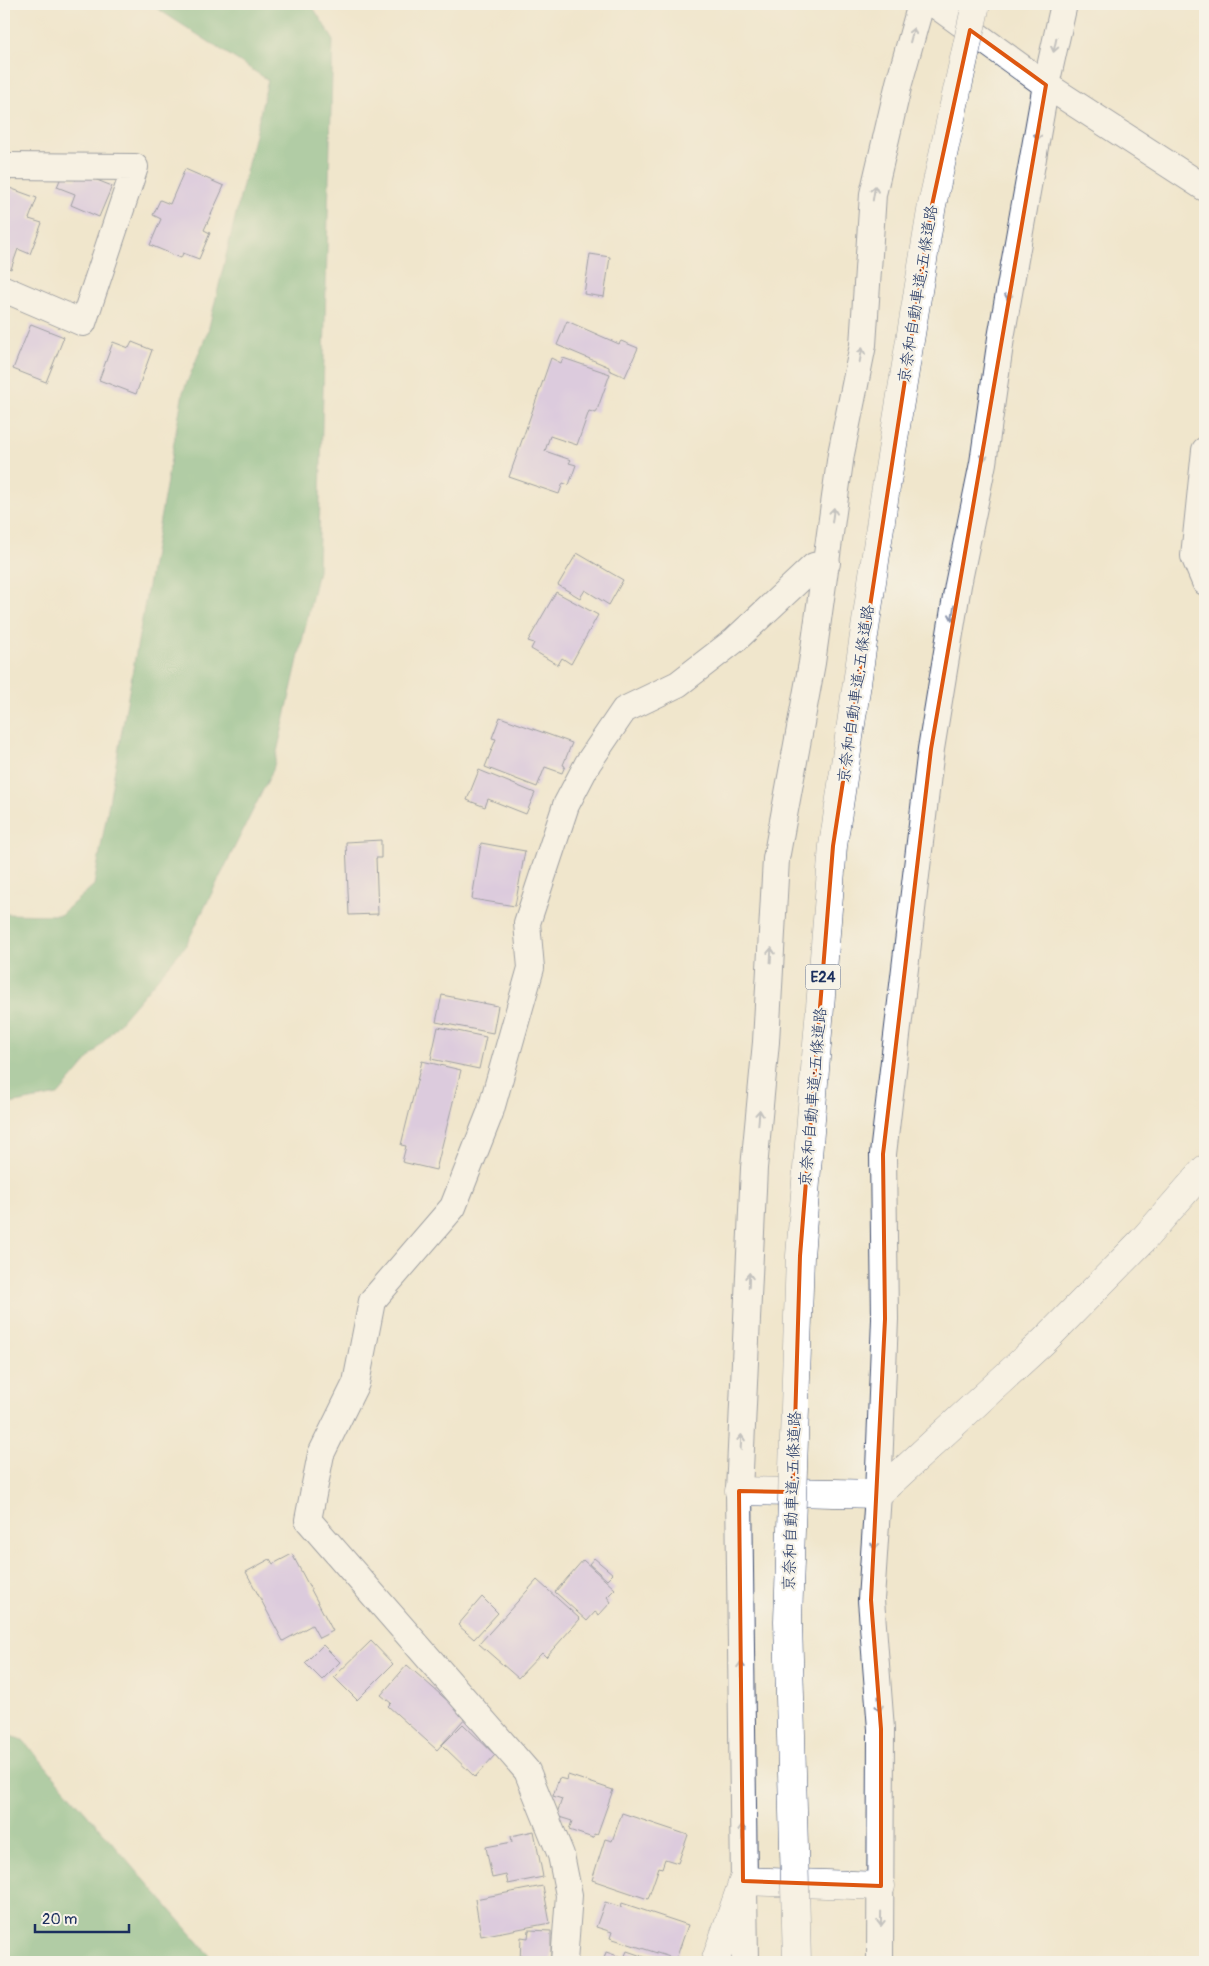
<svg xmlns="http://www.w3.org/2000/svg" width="1209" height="1966" viewBox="0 0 1209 1966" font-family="Pangolin,'Klee One',sans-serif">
  <rect width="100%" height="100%" fill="#f7f3e8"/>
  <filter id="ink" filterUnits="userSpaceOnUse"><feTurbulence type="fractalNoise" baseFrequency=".02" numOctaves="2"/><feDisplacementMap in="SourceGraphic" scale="10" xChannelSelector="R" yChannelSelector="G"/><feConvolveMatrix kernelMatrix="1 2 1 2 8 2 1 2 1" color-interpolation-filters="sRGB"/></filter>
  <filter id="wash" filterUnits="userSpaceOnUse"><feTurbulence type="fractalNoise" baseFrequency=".0096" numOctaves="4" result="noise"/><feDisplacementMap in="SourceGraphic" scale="20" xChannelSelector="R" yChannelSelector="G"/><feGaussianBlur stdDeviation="1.12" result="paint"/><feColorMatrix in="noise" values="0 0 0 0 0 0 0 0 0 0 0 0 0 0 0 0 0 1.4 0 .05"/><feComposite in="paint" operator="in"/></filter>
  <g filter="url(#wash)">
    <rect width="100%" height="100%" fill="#f0e6cc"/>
    <!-- forest -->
    <path fill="#65ae75" stroke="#406e6a" d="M150 4H311L333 39 318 571 273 770 186 945 58 1095 4 1105V914L60 915 94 885 183 392 208 331 268 80Z
      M4 1734 23 1740 216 1962H4Z"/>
    <g id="blocks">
      <!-- building -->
      <path fill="#c4acf2" d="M185 169 224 186 204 230 210 233 199 259 183 253 181 258 150 245 161 219 153 215 160 200 170 204Z
        M79 173 112 186 99 217 71 205 75 194 57 187 62 175 76 180Z
        M4 186 37 198 29 219 42 223 30 254 18 249 11 269 4 266Z
        M590 254 610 257 604 297 584 294Z
        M567 321 619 344 621 341 638 348 625 377 609 370V367L557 345Z
        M31 324 64 337 46 382 13 369Z
        M113 342 129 348 132 342 152 350 136 394 99 380Z
        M551 358 561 363 563 358 610 374 596 413 589 411 577 445 550 436 545 451 571 460 569 463 576 465 569 485 563 483 559 494 509 477Z
        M577 553 623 580 609 605 585 590 580 598 558 585Z
        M556 592 598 615 571 664 562 658 558 665 531 649 534 643 528 641Z
        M500 717 572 743 563 765 565 766 562 773 545 767 537 787 485 767 496 739 492 738Z
        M479 770 535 793 526 814 488 799 485 807 467 800Z
        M381 840V858H376L378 914 349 915 346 842Z
        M481 843 525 851 515 906 472 899Z
        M442 995 498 1006 493 1033 436 1022Z
        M438 1027 486 1037 479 1069 431 1059Z
        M422 1061 461 1070 436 1170 402 1162 406 1146 401 1145Z
        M292 1554 333 1631 319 1638 312 1625 283 1641 246 1572 270 1559 273 1564Z
        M594 1558 613 1574 607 1580 589 1564Z
        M583 1560 615 1589 607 1597 611 1602 599 1615 595 1612 587 1621 555 1592Z
        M537 1580 580 1619 546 1657 542 1653 518 1678 479 1644Z
        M482 1597 498 1613 474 1639 458 1625Z
        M371 1641 393 1664 357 1700 334 1677Z
        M323 1645 340 1662 322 1680 305 1663Z
        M407 1665 466 1717 437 1750 388 1706 391 1703 381 1695Z
        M463 1724 495 1755 475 1777 442 1745Z
        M568 1775 613 1790 597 1835 594 1834 593 1838 569 1830 572 1821 556 1816 562 1799 553 1796 559 1778 567 1780Z
        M622 1813 688 1835 678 1863 665 1859 662 1868 659 1867 648 1899 592 1880 605 1839 612 1841Z
        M534 1831 543 1877 508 1884 506 1875 492 1878 486 1847 512 1842 511 1836Z
        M543 1886 550 1923 481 1936 475 1899Z
        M605 1902 621 1907 622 1903 688 1925 676 1959 610 1938 612 1932 596 1927Z
        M529 1930 551 1931V1962H520L521 1937 528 1938Z
        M627 1951 659 1962H603L606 1952 624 1958Z"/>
    </g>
  </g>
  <g filter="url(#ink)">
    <use href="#blocks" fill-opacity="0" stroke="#3b4a6e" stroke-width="1"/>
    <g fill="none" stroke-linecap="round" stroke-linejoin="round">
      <!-- street casing -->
      <g stroke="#3b4a6e" stroke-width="28">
        <path id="street" d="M934 4 1046 85 1205 188
          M4 166 135 167 83 323 4 289
          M1205 450 1194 556 1205 582
          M564 1962 569 1895 561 1855 527 1771 308 1520 321 1454 356 1383 372 1301 453 1207 490 1113 531 968 527 923 566 805 588 763 624 710 678 684 735 640 814 566 827 563
          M745 1962 739 1491 754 1168 766 1042 776 859 812 663 841 454 863 345 873 194 899 83 921 4
          M880 1962 881 1729 871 1600 878 1494 885 1319 883 1154 931 749 958 585 983 463 1001 338 1046 85 1064 4"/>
      </g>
      <!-- secondary casing -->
      <g stroke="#3b4a6e" stroke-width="29">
        <path id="secondary" d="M739 1491 878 1494 1045 1340 1142 1241 1205 1169
          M715 1962 743 1881 881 1886"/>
      </g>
      <!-- street -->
      <use href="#street" stroke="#fff" stroke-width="26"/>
      <!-- secondary -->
      <use href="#secondary" stroke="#fff" stroke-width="28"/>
      <!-- highway-bridge casing -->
      <g stroke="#3b4a6e" stroke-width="29" stroke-linecap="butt">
        <path id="highway-bridge" d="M797 1962 788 1621 800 1256 833 846 884 500 932 205 976 4"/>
      </g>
      <!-- highway-bridge -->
      <use href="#highway-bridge" stroke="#fff" stroke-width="28"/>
    </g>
    <!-- one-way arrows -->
    <defs><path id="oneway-shaft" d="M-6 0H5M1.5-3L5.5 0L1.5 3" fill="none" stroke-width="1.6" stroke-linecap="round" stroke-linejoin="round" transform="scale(1.25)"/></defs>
    <g stroke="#8d97ae">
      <use href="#oneway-shaft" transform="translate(912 35) rotate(-75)"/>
      <use href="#oneway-shaft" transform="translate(1055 45) rotate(102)"/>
      <use href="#oneway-shaft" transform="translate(1038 133) rotate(100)"/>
      <use href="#oneway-shaft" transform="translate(874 193) rotate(-81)"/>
      <use href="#oneway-shaft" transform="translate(1009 293) rotate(100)"/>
      <use href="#oneway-shaft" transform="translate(861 355) rotate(-79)"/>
      <use href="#oneway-shaft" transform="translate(984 454) rotate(98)"/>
      <use href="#oneway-shaft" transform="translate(833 515) rotate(-83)"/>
      <use href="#oneway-shaft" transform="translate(953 613) rotate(99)"/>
      <use href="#oneway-shaft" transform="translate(771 955) rotate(-87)"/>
      <use href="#oneway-shaft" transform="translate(759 1117) rotate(-85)"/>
      <use href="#oneway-shaft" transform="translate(749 1280) rotate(-88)"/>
      <use href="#oneway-shaft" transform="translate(741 1442) rotate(-87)"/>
      <use href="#oneway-shaft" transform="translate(875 1542) rotate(94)"/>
      <use href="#oneway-shaft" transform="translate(741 1669) rotate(-91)"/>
      <use href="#oneway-shaft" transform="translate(879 1704) rotate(86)"/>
      <use href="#oneway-shaft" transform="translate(742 1832) rotate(-91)"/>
      <use href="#oneway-shaft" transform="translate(881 1919) rotate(91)"/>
    </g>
  </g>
  <!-- marked area -->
  <path d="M0 0H1209V1966H0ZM970 30 1046 85 931 749 883 1154 885 1319 871 1600 881 1729V1886L743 1881 739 1491 793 1492 800 1256 833 846 932 205Z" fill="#f0e6cc" fill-opacity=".55" fill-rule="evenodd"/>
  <path fill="none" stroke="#de5710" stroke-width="4" stroke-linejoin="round" d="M970 30 1046 85 931 749 883 1154 885 1319 871 1600 881 1729V1886L743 1881 739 1491 793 1492 800 1256 833 846 932 205Z"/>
  <g text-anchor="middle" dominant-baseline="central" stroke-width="4.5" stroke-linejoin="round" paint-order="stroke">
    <!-- shield labels -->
    <rect fill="#f7f3e8" stroke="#5d6a87" stroke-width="1" x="805.5" y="964.5" width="35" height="25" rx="4"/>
    <g font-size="15" font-weight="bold" fill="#1b2f5e">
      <text x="823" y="977">E24</text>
    </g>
    <!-- street labels -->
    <g font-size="16" fill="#1b2f5e" stroke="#f7f3e8">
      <text transform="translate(918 294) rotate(-81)">京奈和自動車道;五條道路</text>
      <text transform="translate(856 694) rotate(-82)">京奈和自動車道;五條道路</text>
      <text transform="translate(813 1097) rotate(-85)">京奈和自動車道;五條道路</text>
      <text transform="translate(792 1501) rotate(-88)">京奈和自動車道;五條道路</text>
    </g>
  </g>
  <!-- margin -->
  <rect width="1209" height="1966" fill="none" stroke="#f7f3e8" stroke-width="20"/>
  <!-- scale -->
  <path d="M35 1924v8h94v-8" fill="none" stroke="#1b2f5e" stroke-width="2.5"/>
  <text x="42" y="1924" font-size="15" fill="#1b2f5e" stroke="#f7f3e8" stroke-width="4" paint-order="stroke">20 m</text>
</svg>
